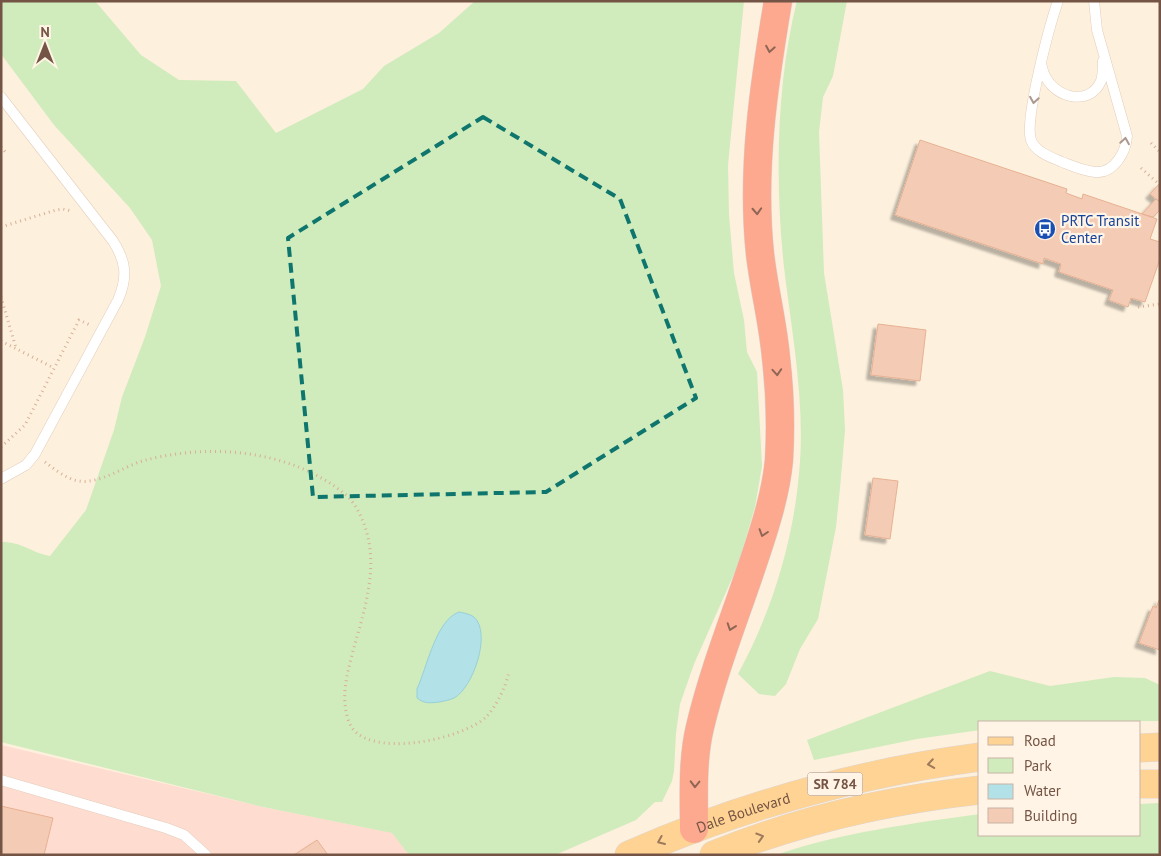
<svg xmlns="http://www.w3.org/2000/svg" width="1161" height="856" viewBox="0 0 1161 856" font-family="'PT Sans',sans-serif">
  <defs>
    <filter id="shadow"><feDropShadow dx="-4.5" dy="4.5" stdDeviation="1" flood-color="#0004"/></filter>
  </defs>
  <rect width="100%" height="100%" fill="#fdf0dd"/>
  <!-- commercial -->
  <path fill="#ffdcd0" d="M1 745 263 807 393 833 409 855H1Z"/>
  <!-- green -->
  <path fill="#d0ebbc" d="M1 1H95L141 55 179 80 236 81 276 133 363 89 384 66 439 33 475 1H744L728 165 729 215 734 273 744 320 747 352 757 372 762 466 755 507 738 565 694 664 680 704 676 733 674 771 672 781 662 802H655L636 820 555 855H409L392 833 263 807 1 742V542C24 542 29 552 50 556L86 510 114 430 122 397 145 337 161 286 152 240 130 208 54 125 1 54Z
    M797 1H847L833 76 823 97 819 132 824 273 843 390 845 430 840 488 836 527 818 619 800 649 786 684 775 696 759 694 738 674C771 614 793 543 799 474 806 405 792 335 784 267 775 183 776 84 797 1Z
    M990 671 1050 686 1114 677 1145 678 1160 685V721L980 722V730L917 739 814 760 807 740Z
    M1160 803V855H776C839 833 914 823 980 814V835H1140V804Z"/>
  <!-- water -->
  <path fill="#b2e1e7" stroke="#97d1d9" d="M459 612C464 613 470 614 474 617 492 633 473 688 454 698 450 700 444 701 439 702 431 703 424 704 417 698V689C427 667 436 620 459 612Z"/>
  <!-- building -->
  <path fill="#f4cbb4" stroke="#e7b193" filter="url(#shadow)" d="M920 140 1067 189 1066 193 1082 199 1083 194 1157 219 1150 239 1160 242V259L1145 302 1131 298 1128 307 1109 300 1113 290 1059 272 1061 264 1044 258 1043 264 895 215Z
    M1160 183V202L1150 194Z
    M1156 199 1160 202V210L1153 217 1142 214Z
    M878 324 926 330 920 381 871 375Z
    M873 478 898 481 890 539 865 535Z
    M1160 598V650L1139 643 1153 606 1156 608Z
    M1 806 53 818 44 855H1Z
    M317 840 328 855H294Z"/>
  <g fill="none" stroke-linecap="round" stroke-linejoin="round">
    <!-- service casing -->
    <g stroke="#e3cdbc" stroke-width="11">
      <path id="service" d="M1058 1C1050 24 1024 120 1031 140 1035 152 1051 157 1062 162 1072 166 1083 171 1095 172 1114 174 1126 152 1127 136L1097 30 1094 1
        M1042 67C1048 97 1089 109 1101 81 1103 75 1103 68 1103 61
        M1 97 113 241C126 261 128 277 118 300L35 454 26 465 1 479
        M1 780 166 828 184 835 206 855"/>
    </g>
    <!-- primary casing -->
    <g stroke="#ded6d2" stroke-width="29">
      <g id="primary">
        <path d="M1140 748 1160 747"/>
        <path d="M1140 784H1160"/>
        <path id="s1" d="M629 855C741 806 858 773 980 757"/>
        <path d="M714 855C799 820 888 800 980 790"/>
      </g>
    </g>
    <!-- motorway casing -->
    <g stroke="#ded6d2" stroke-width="29">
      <path id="motorway" d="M694 829C694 796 692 760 700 727 714 668 737 612 756 554 766 524 776 492 779 460 781 426 780 392 776 358 773 323 764 289 760 254 751 169 764 84 778 1"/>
    </g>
    <!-- path -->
    <path stroke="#d8af97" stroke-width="3" stroke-dasharray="1 4" stroke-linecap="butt" d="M1151 143 1160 152
      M1 147 7 154
      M1141 168 1160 185
      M1 227 56 210 63 209 71 211
      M1 297 16 348
      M1138 307 1160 304
      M1 341 54 368
      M1 447 25 425 79 320 90 325
      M45 462C58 472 73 484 89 481 106 479 123 468 139 462 207 442 291 449 346 495 355 503 360 514 364 524 380 566 364 611 353 651 347 675 340 698 349 722 363 761 464 740 487 716 497 705 506 686 509 672"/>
    <!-- service -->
    <use href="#service" stroke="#fff" stroke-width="10"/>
    <!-- primary -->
    <use href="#primary" stroke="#ffd393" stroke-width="28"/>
    <!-- motorway -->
    <use href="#motorway" stroke="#fca990" stroke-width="28"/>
  </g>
  <!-- one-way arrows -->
  <defs><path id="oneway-chevron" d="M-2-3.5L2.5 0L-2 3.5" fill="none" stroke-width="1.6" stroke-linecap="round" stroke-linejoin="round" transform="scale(1.25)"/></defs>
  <g stroke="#8f6554">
    <use href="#oneway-chevron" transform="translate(770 49) rotate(100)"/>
    <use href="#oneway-chevron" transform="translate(757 211) rotate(87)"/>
    <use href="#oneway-chevron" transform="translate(777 372) rotate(86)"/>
    <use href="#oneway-chevron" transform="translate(763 533) rotate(108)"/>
    <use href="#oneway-chevron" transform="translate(731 627) rotate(109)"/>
    <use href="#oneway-chevron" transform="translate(695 784) rotate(91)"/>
  </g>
  <g stroke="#ac988f">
    <use href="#oneway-chevron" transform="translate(1034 100) rotate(99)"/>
    <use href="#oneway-chevron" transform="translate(1125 141) rotate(-81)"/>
  </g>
  <g stroke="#9e7a5c">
    <use href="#oneway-chevron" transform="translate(931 764) rotate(171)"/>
    <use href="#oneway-chevron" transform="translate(760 837) rotate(-17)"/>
    <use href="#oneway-chevron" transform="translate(661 841) rotate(157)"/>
  </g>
  <!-- marked area -->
  <path fill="none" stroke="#0f766e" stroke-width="4" stroke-dasharray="10 6" stroke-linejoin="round" d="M483 117 620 199 696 398 546 492 313 497 288 238Z"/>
  <!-- icons -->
  <defs>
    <g id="bus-disc" transform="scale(1.125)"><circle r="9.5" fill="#1a4fb4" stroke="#fff4e5"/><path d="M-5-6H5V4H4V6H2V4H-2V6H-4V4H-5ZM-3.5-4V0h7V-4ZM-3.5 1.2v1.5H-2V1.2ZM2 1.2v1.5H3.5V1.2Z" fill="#fff"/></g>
  </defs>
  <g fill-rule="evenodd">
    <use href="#bus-disc" x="1045" y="229"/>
  </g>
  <g text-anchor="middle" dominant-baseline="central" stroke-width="4.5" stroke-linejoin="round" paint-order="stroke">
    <!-- shield labels -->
    <rect fill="#fff4e5" stroke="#9e8475" stroke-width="1" x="807.5" y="772.5" width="55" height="23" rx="4"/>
    <g font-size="14" font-weight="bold" fill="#745445">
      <text x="835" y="784">SR 784</text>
    </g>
    <!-- transit labels -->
    <g font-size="15" fill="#164399" stroke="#fff4e5" text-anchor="start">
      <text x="1061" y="220">PRTC Transit<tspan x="1061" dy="17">Center</tspan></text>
    </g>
    <!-- street labels -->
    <g font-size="15" fill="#745445" stroke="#fff4e5">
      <text stroke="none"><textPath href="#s1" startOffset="122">Dale Boulevard</textPath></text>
    </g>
  </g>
  <!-- border -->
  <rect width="1161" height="856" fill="none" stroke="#745445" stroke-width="5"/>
  <!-- legend -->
  <rect x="978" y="721" width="162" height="115" fill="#fff4e5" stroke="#c7b4a5"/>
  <rect x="988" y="737" width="25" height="8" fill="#ffd393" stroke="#c7b4a5"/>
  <text x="1024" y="746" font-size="15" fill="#745445">Road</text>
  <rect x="988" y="758" width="25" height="15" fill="#d0ebbc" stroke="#c7b4a5"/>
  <text x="1024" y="771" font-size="15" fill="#745445">Park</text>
  <rect x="988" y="784" width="25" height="15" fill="#b2e1e7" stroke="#c7b4a5"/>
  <text x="1024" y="796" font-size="15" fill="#745445">Water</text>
  <rect x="988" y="808" width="25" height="15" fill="#f4cbb4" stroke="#c7b4a5"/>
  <text x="1024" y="821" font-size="15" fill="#745445">Building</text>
  <!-- north arrow -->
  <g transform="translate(45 45)" stroke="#fff4e5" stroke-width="4" paint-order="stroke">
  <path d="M0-4L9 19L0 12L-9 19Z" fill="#745445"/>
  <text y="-8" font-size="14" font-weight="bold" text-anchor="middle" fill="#745445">N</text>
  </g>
</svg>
